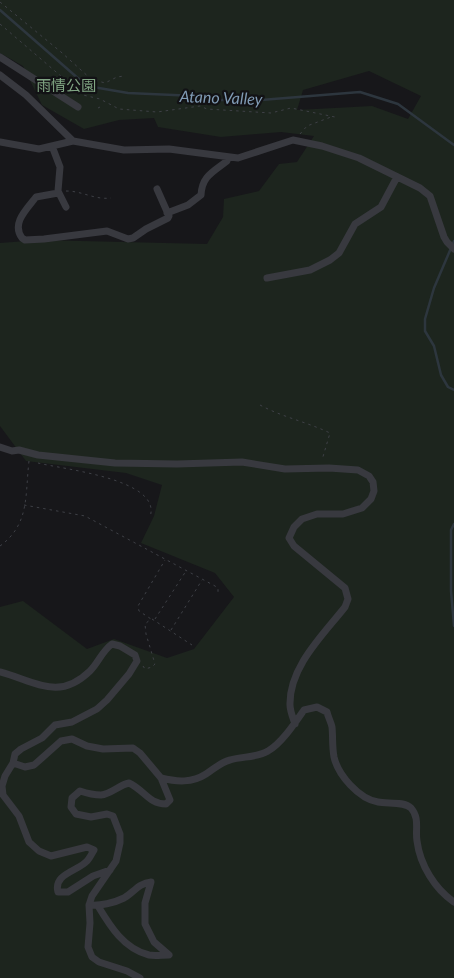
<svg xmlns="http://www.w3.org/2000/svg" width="454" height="978" viewBox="0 0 454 978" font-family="Lato,'Noto Sans JP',sans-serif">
  <rect width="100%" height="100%" fill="#17171a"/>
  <!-- green -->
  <path fill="#1d251e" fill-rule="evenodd" d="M0 0H454V978H0V607L23 601 87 649 114 639 167 658 194 649 234 597 215 573 141 543 154 516 162 485 126 473 26 461 0 426V243L39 240 207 244 223 217 224 199 259 191 279 164 297 162 314 136 281 132 221 137 158 127 154 118 119 120 84 129 42 105 23 66 0 53ZM369 71 421 96 408 119 372 106 297 110 303 90Z"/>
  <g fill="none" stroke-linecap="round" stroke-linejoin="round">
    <!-- stream -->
    <path stroke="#2d363e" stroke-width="2.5" d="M0 10 80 80 93 87 128 93 196 96 213 100H261L360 92 398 104 454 145
      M454 241 434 288 425 319V331L434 346 441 375 448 387 454 390
      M454 524 451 530V591L454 626"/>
    <!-- path -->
    <path stroke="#3e4046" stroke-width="1" stroke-dasharray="2.5 4" stroke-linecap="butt" d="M0 2 61 52 91 79 105 83 117 77 124 76
      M0 24 83 95 100 99 119 109 157 112 200 106 207 109 271 113 291 108 335 117
      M98 108 100 107
      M300 134 307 126 331 117
      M66 191C83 191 94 200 111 198
      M260 405C282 417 307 422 330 433L322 460
      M38 463C61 469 163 479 150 517
      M24 505 85 516 215 586 218 588V592
      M0 546C30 524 25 495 29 461
      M152 619 192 645
      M155 619 186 571
      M171 630 202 580
      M143 666 145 669 152 667 155 664 146 634 145 624 151 619 139 611 138 606 165 560"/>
    <!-- minor -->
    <path stroke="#38393f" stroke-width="7" d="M0 57 78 107
      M0 75 26 95 73 141
      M0 142 39 149 73 141 124 150 169 149 238 158 293 140 322 146 359 158 420 188 430 196 444 237 447 242 454 249
      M52 146 60 167 58 191 66 207
      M58 193 36 197C27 209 11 223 22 238L25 240 44 239 107 231 128 239 133 238 146 229 168 218 169 216 157 189
      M167 213 188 205 201 195C202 176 213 172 227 161L228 157
      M267 278 310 270 330 260 339 253 355 224 381 207 397 177
      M0 447 12 451 19 450 38 455 115 463 177 464 242 462 285 469 329 468 358 470 369 476 373 482 374 491 371 499 362 508 343 514H317L302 519 294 527 289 538 294 546 345 588 348 599 345 607C323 635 289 667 290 705 290 711 293 718 295 724
      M0 672C35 681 58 702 90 671 99 662 102 651 112 644L120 646 135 655 137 661 129 674 107 700 97 709 72 722 55 725 42 738 21 749 15 754 13 763 5 776 2 786 3 795 19 816 29 842 39 851 51 856 87 847 94 850C92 853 90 858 87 861 78 871 53 874 58 892H68L93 876 110 870
      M13 763 25 767 34 765 61 741 72 739 87 746 103 749 133 748 140 753 161 778 170 800 166 804C149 804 144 790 129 783 119 785 111 794 101 795 95 795 86 793 80 791L72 798 71 807 76 814 91 817 107 814 113 816 120 834V843L116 861 92 896 89 905 90 923 88 947 92 957 99 962 127 971 140 978
      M161 778C177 782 192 783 206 774 214 769 221 762 230 760 242 756 257 758 268 751 281 744 295 723 304 710L317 707 327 712C328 717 331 722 332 727 333 737 332 746 334 757 338 775 359 799 378 802 387 804 404 801 411 808 420 818 415 830 417 841 420 865 435 889 454 902
      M89 905C100 906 114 903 124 898 133 893 139 883 151 882L145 903V924L154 942 169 955C162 955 155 956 149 955 124 949 110 926 98 906"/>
  </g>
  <g text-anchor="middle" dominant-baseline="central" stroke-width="4.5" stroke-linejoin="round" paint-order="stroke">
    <!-- park labels -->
    <g font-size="15" fill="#80a583" stroke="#121215">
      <text x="66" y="85">雨情公園</text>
    </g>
    <!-- water labels -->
    <g font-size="16" font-style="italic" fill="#809bb5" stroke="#121215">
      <text transform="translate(221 97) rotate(2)">Atano Valley</text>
    </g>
  </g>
</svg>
